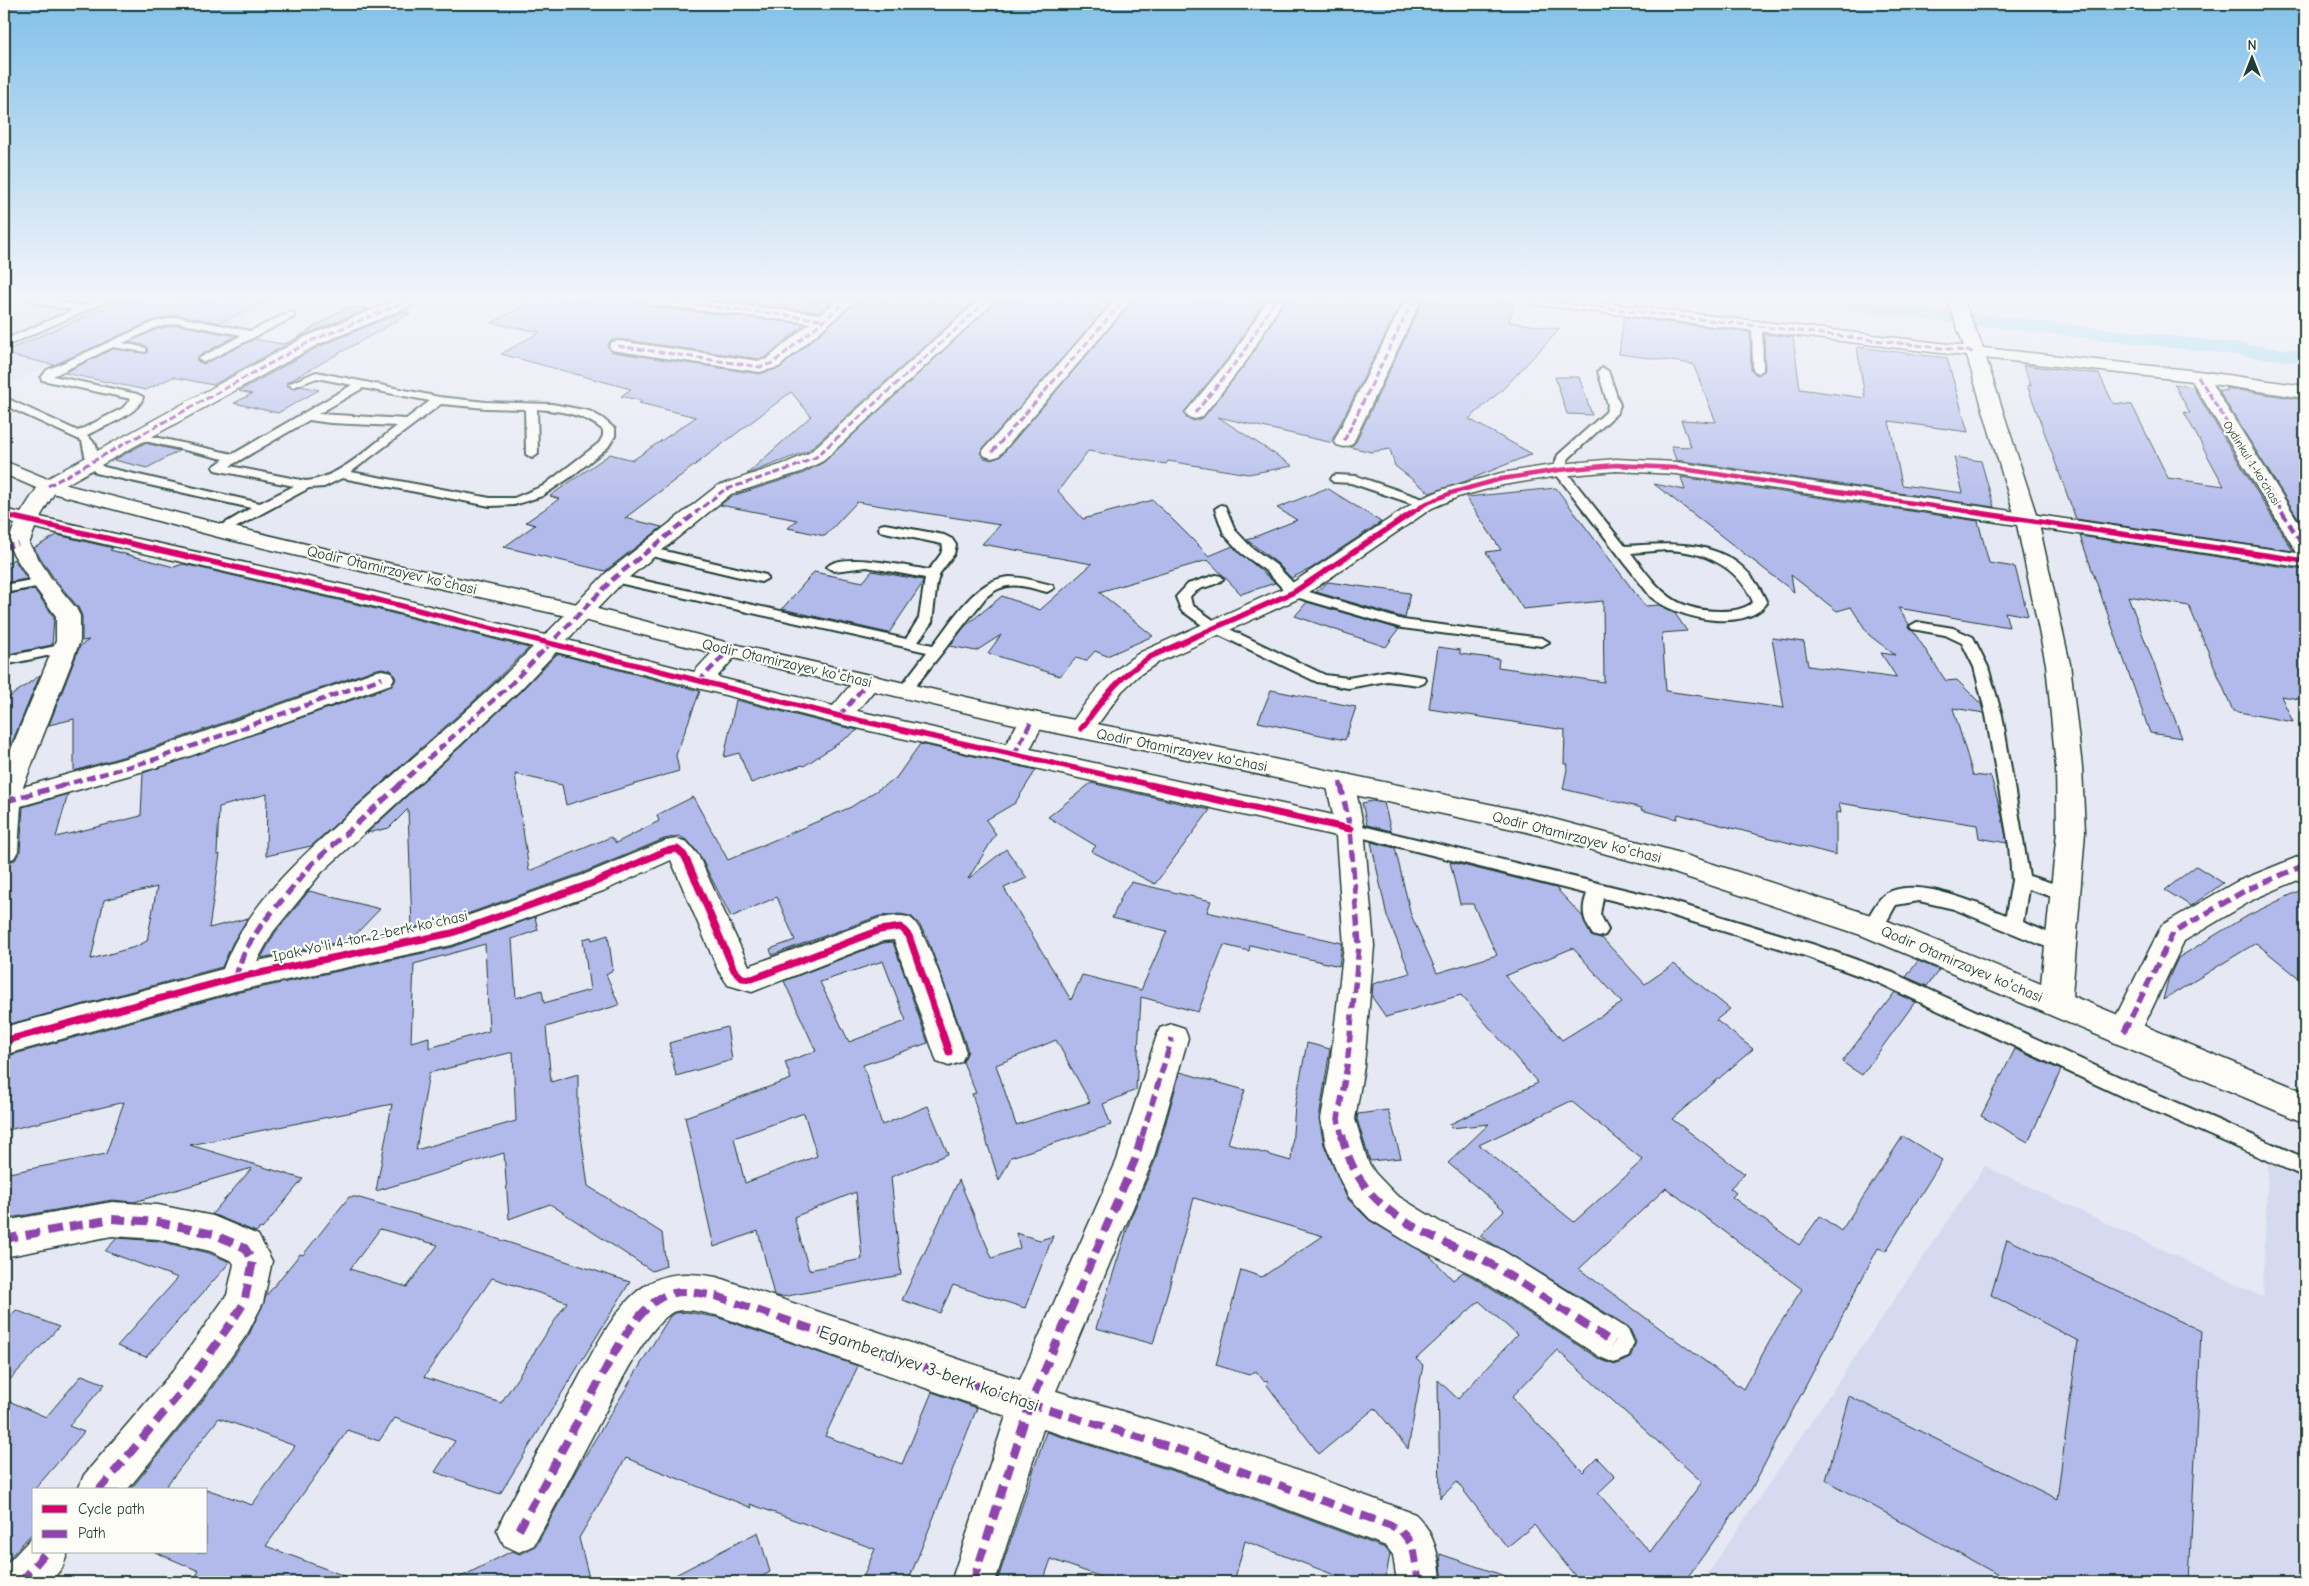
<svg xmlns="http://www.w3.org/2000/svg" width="2309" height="1586" viewBox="0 0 2309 1586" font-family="'Comic Neue',sans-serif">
  <rect width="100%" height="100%" fill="#e6e8f3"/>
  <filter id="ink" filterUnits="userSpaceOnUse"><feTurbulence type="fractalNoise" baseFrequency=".02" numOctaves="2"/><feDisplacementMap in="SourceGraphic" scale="10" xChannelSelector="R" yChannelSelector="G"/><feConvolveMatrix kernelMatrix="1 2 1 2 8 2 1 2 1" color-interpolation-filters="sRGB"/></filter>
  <g filter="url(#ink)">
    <!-- built -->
    <path fill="#d6daf1" d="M4 300H295L240 326 166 312 4 386Z
      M2268 1164 2305 1180V1582H1702L1985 1166 2263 1297Z"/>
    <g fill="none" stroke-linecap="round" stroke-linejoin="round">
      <!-- canal -->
      <path fill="#8ad5ea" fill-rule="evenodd" d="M1798 300H1855L2305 351V363L1807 306 1800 304Z"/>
    </g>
    <!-- building -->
    <path fill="#b1baeb" stroke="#1f3d34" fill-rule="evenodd" d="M122 300H268L220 323 178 315 154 320 54 365 4 354V352Z
      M532 300H645L647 305 655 307 805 324 766 357 759 359 618 339 610 341 607 346 612 352 760 374 780 368 858 300H976L808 451 747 474 811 416 791 392 625 518 662 527 605 571 504 547 535 525 526 522 559 499 550 496 610 454 633 460 696 417 639 403 642 401 621 396 631 389 501 354 540 332 492 323Z
      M710 300H835L819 312Z
      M998 300H1113L984 447 980 453 984 458 991 460 1000 457 1134 300H1265L1232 353 1184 412 1186 418 1194 421 1203 418 1248 361 1285 300H1403L1332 440 1333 443 1218 417 1293 466 1248 474 1168 461 1166 464 1088 451 1058 491 1083 519 1153 500 1209 556 1233 546 1275 583 1241 594 1208 560 1099 592 1153 636 1107 656 1095 651 1086 661 1076 658 1060 676 988 653 1001 635 976 651 950 646 964 627 1002 596 1040 610 1092 564 982 544 1000 525 857 502 825 536 788 528 797 520 720 505 732 496 802 474 824 462Z
      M1423 300H1494L1515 302 1509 322 1560 329 1503 389 1469 419 1532 454 1466 481 1430 493 1395 466 1390 449 1371 452 1350 447 1356 442Z
      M346 307 368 309 304 335 213 385 173 377 146 390 64 373 113 349 147 353 146 346 129 342 158 329 178 325 236 336 197 357V361L203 364 255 339 282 344 290 342Z
      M401 312 411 313 286 383 292 389 301 386 319 390 278 413 234 403 252 394 239 391 318 347Z
      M1624 317 1750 332 1751 370 1757 375 1765 370 1764 334 1793 337 1800 389 1865 398 1857 347 1947 358 1968 432 1889 421 1902 485 1963 493 1954 457 1981 461 1994 507 1676 460 1671 446 1691 447 1681 420 1716 422 1693 364 1619 354Z
      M2023 365 2099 374 2113 403 2132 405 2168 478 2224 486 2184 412 2190 413 2174 384 2193 387 2293 551 2076 519 2027 385 2031 386Z
      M1555 377H1579L1592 415 1567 414Z
      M2225 388 2305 400V529L2218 390 2227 391Z
      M145 443 179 451 147 468 114 460Z
      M1681 477 1978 521 1989 563 2015 567 2028 616 2005 612 2009 627 1898 608 1909 624 1908 627 1913 631 1946 681 1957 680 1981 704 1984 713 1953 708 1973 775 1991 777 2002 816 2007 843 1979 838 1977 825 1839 803 1841 813 1836 812V855L1678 814 1677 819 1641 810 1642 808 1563 789 1568 764H1564L1565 730 1429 709 1438 647 1460 650V654L1499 659 1498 667 1604 682 1603 601 1523 609 1486 552 1501 550 1466 497 1556 488 1645 606 1659 605 1674 612 1687 631 1662 633 1666 691 1784 708 1772 638 1804 642 1808 666 1897 678 1881 653 1895 655 1869 635 1851 607 1837 611 1791 575 1794 592 1654 484 1685 490Z
      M1327 488 1381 522 1310 569 1291 578 1277 563 1247 540 1297 520 1277 508Z
      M57 535 113 548 110 550 174 567 183 564 360 605 529 648 474 701 311 846 266 856 267 794 219 807 217 855 220 854 209 928 248 918 233 942 222 967 6 1025 4 1009V863L15 860 20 852 23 807 68 794 56 837 141 816 143 773 392 686 396 679 391 670 382 668 373 670 146 750 74 771V719L49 725 80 646 89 640 82 641V616L78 607 53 577 34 548ZM157 887 147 941 135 947 91 959 104 900Z
      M2080 536 2305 570V700L2281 696 2293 722 2233 711 2189 606 2128 596 2182 738 2150 733Z
      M14 559 27 579 4 583V565Z
      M872 571 923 580 922 584 889 633 782 609 814 572 863 582Z
      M1328 582 1410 593 1405 618 1316 592Z
      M34 589 54 617 52 645 4 655V595Z
      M1307 602 1399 629 1386 647 1295 616Z
      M557 654 700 691 676 755 679 771 566 805 562 785 515 774 529 871 611 837 616 843 659 821 657 815 693 797 728 860 851 807 896 778 920 744 1036 770 1015 803 986 820 996 834 968 879 1006 849 1027 878 1004 888 1071 1000 1082 975 1141 990 1167 931 1112 918 1124 891 1131 882 1211 901 1207 912 1342 943 1339 966 1250 945 1249 951 1224 945 1198 1012 1141 997 1136 1090 1103 1104 1111 1125 1011 1157 999 1181 972 1094 976 1093 963 1062 968 1051 958 1022 927 938 919 924 911 916 899 914 879 916 772 955 770 949 795 940 777 897 731 917 699 854 688 841 679 836 664 839 582 873 450 920 412 928 408 809 389 828 367 833 520 692ZM1056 1040 1090 1102 1016 1125 996 1065Z
      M40 675 4 762V701Z
      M1271 690 1356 707 1345 740 1258 722Z
      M736 700 839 726 858 730 804 766 802 765 751 783 739 753 724 757Z
      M1091 783 1210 810 1155 884 1091 851 1096 846 1048 817Z
      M1372 801 1384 803 1391 831 1367 825 1362 803Z
      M1371 842 1395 848 1411 915 1437 973 1497 955 1473 904H1460L1450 862 1556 888 1583 917 1591 936 1602 938 1645 984 1674 964 1730 1009 1716 1020 1753 1049 1672 1119 1745 1174 1730 1188 1736 1193 1732 1197 1799 1245 1820 1216 1841 1231 1903 1136 1942 1160 1886 1251 1878 1248 1751 1490 1684 1582H1580L1534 1525 1507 1547 1457 1482 1440 1498 1438 1380 1458 1399 1517 1335 1479 1301 1416 1359 1423 1365 1408 1449 1375 1408 1319 1454 1267 1385 1268 1381 1263 1380 1256 1371 1249 1375 1216 1365 1241 1270 1262 1277 1323 1236 1194 1198 1153 1344 1096 1328 1131 1217 1155 1161 1180 1072 1245 1090 1228 1143 1291 1161 1295 1105 1307 1043 1330 1049 1319 1119 1324 1145 1347 1198 1369 1220 1430 1256 1453 1280 1463 1272 1473 1277 1599 1359 1615 1365 1630 1358 1636 1342 1629 1327 1480 1236 1504 1210 1448 1163 1489 1124 1451 1128 1450 1124 1538 1083 1461 995 1386 1017 1372 997 1373 984 1410 973 1387 916ZM1573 948 1622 1003 1562 1040 1505 976ZM1571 1101 1643 1160 1574 1222 1479 1145ZM1666 1188 1802 1289 1776 1330 1743 1389 1579 1269ZM1557 1350 1702 1482 1650 1552 1598 1493 1615 1477 1597 1458 1583 1472 1512 1397Z
      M2196 866 2223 883 2191 906 2165 890Z
      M2305 888V983L2256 943 2163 1000 2168 980 2178 958 2243 918Z
      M309 891 380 909 350 940 261 958 275 933Z
      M535 917 538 930 512 939 516 998 542 990 544 1003 590 990 583 939 591 937 592 940 608 935 613 970 606 974 619 1005 546 1027 551 1082 578 1074V1113L588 1186 662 1233 666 1266 652 1271 550 1204 509 1219 504 1153 376 1191 392 1104 190 1145 303 1179 262 1229 260 1228 256 1232 212 1214 252 1168 134 1202 112 1200 4 1219V1174L106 1154 124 1102 4 1131V1071L11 1055 235 993 452 947ZM485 944 489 1031 429 1048V1037L411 1042 414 964ZM513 1052 516 1121 416 1150 429 1073Z
      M893 942 928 1043 863 1065 882 1125 928 1106 948 1154 891 1177 901 1275 782 1297 774 1295 758 1231 714 1247 685 1117 791 1079 785 1062 816 1051 784 981 883 943ZM883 961 906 1021 849 1042 820 982ZM804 1113 817 1156 745 1183 734 1138ZM856 1192 862 1259 809 1270 794 1217Z
      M1918 961 1939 970 1927 986 1906 977Z
      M1895 992 1915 1002 1862 1075 1842 1062Z
      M727 1027 732 1060 676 1076 669 1043Z
      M2015 1049 2061 1070 2028 1142 1981 1116Z
      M1388 1110 1401 1158 1370 1161 1357 1119 1358 1114Z
      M959 1180 992 1258 1020 1248 1016 1233 1040 1240 1053 1236 1025 1308 953 1285 940 1313 902 1300Z
      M349 1197H356L473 1231 630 1282 500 1494 435 1472 455 1441 395 1418 379 1441 348 1430 266 1546 355 1580V1582H192L199 1571 155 1552H206V1489L252 1505 295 1446 219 1418 163 1490H130L204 1399 249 1335 266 1296 300 1254 303 1255ZM380 1229 438 1245 407 1287 350 1269ZM492 1278 567 1302 501 1403 424 1377Z
      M117 1238 158 1241 209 1253 230 1262 146 1357 117 1346 178 1278 105 1251Z
      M2007 1239 2201 1331 2189 1582H2011L1826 1480 1849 1396 2057 1499 2078 1341 1991 1295Z
      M16 1310 59 1327 4 1386V1323Z
      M687 1312 716 1317 858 1366 825 1436 902 1464 932 1392 977 1408 908 1582H861L875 1549 750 1504 752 1508 626 1458 579 1538 590 1582H451L512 1551 520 1554 536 1546 577 1469 670 1316 676 1313Z
      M82 1375 105 1384 69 1426 84 1432 34 1490V1531L4 1564V1399L46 1417Z
      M1046 1432 1196 1478 1385 1548 1390 1554 1385 1582H1353L1245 1541 1234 1582H1115L1051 1559 1043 1582H997Z
      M758 1532 770 1572 751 1582H662Z
      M1440 1554 1511 1578 1510 1582H1443Z"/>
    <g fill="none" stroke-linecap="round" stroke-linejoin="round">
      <!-- lane casing -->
      <g stroke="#1f3d34" stroke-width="4">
        <path id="lane" d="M32 300H51L83 306 97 300H110L4 347V340L73 310 37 303Z
          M290 312 294 313V317L207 361 203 362 198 359 242 335 178 323 157 327 123 343 146 348V352L113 347 53 376 137 394 143 397C140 414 102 427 87 435L96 445 99 464 104 467 260 503 294 486 215 470 213 467 224 459 136 439 130 436 136 433 233 454 352 385 317 378 293 387 288 384 316 372 439 397 486 402 552 404 589 411 602 418 615 429V436L608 447 571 477 542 496 514 505 490 506 342 478 324 487 309 488 222 535 216 531 217 528 251 508 96 473 87 465 82 441 4 405V398L8 399 78 431 123 408 131 399 42 380 41 378 47 370 154 322 178 317 251 331ZM363 388 430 401 406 419 318 414ZM441 404 486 408 525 409 526 454 532 458 538 454 537 409C561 411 584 414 603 430V436L599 443 543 486 514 498H490L351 472ZM309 420 330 423 397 426C372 445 338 479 306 481L230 466Z
          M1757 323 1762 326 1763 370 1758 373 1753 370 1752 326Z
          M1603 368 1608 371 1620 405 1617 413 1568 459 1565 470 1625 546C1684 542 1740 539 1767 603 1744 634 1676 618 1651 597L1553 470 1558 455 1606 412 1608 405 1598 371ZM1666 550C1704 551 1738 566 1753 602 1744 610 1732 611 1720 611 1672 611 1658 588 1631 553Z
          M1337 475 1356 476 1429 501 1431 504 1425 508 1351 483 1333 482 1331 479 1333 476Z
          M1221 505 1225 506 1235 530 1251 547 1276 565 1299 589 1403 620 1542 638 1549 642 1542 646 1402 628 1289 595 1266 571 1241 553 1224 534 1215 509Z
          M885 524 944 535 952 539 956 545 954 554 940 573 937 582 932 622 918 642 933 645C952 621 976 578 1010 577 1024 577 1038 582 1052 585L1054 588 1047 592C1022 586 1008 579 986 597L910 693H900L898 690 927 652 614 582 607 578 614 574 906 639 919 618 925 578 867 567 834 571 827 567C841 551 909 567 929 570L941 554 943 547 942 544 880 531 879 528 880 525Z
          M648 547 766 575 768 578 761 582 643 554 641 551 643 548Z
          M1216 575 1221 576 1223 579C1214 588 1198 585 1190 597L1192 605 1219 624 1325 675 1348 678 1387 671 1424 677 1426 680 1424 683 1419 685 1387 681 1348 688 1317 682 1209 630 1181 610 1176 597 1188 584Z
          M42 578 47 579 49 582 47 585 4 593V585Z
          M1917 622 1953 628 1973 637 1988 667 2002 715 2029 876 2072 889 2075 894 2072 899 2066 901 2028 889 2023 922 2068 941 2071 946 2068 951 2062 953 2056 951 1954 909 1919 901 1896 905C1889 916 1882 937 1866 932L1863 927C1868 918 1876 901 1884 895 1913 874 1978 904 2006 915L2012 880 2009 846 1986 715 1974 667 1962 643 1945 635 1912 629 1910 626Z
          M65 644 72 648 70 651 4 665V657Z
          M1350 823 1660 898 1815 945 1893 973 2139 1086 2305 1158V1177L2125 1098 1879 983 1805 956 1660 912 1603 898 1600 914 1608 930 1605 935 1599 937 1593 935C1583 920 1581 910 1587 894L1344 833 1342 829 1344 825Z"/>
      </g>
      <!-- street casing -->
      <g stroke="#1f3d34" stroke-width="3">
        <path id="street" d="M396 300H418L416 304 317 345 56 490 40 517 362 589 545 635 606 573 717 486 786 463 809 453 979 300H996L823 461 801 472 731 494 622 583 567 640 694 672C707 659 718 640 738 645L741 650 717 677 833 706C846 692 856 671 877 676L881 682 857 711 1006 744 1023 714 1032 712 1041 714 1045 720 1030 749 1333 815 1326 782 1330 775 1340 773 1350 775 1354 782 1364 829 1374 946 1364 1066 1355 1119 1368 1162 1375 1173 1396 1195 1440 1222 1500 1249 1628 1329 1634 1343 1628 1357 1614 1363 1600 1357 1474 1275 1414 1246 1370 1219 1349 1197 1340 1180 1326 1145 1321 1119 1330 1066 1344 946 1336 836 839 724 556 652 519 691 322 872 273 932 257 961 450 922 583 875 665 841 677 839 687 842 698 855 749 966 880 918C890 917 901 914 910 918 927 926 958 1029 966 1052L961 1062 949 1066 937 1062 894 940 883 941 752 992 728 985 718 970 671 860 603 891 452 945 235 991 4 1055V1027L223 969C249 897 318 842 374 792 428 744 483 698 533 647L360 603 35 528 29 544 51 578 76 608 80 616V641L23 787 147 752 373 672 382 670 391 672 394 678 391 684 165 765 21 806 18 851 14 858 4 861V766L56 641V616L31 582 7 544 15 524 4 521V509L21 513 41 482 305 337Z
          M647 300H695L820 314 838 300H856L779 367 760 372 618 351 612 350 609 346 612 342 618 341 759 361 767 359 810 323 655 305 649 304Z
          M1115 300H1132L999 456 992 458 985 456 982 452 985 448Z
          M1267 300H1283L1247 360 1202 417 1195 419 1188 417 1185 413 1234 354Z
          M1405 300H1421L1354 441 1351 445 1344 447 1337 445 1334 441Z
          M1531 300H1579L1974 347 2198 371 2305 386V398L2212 384 2305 532V568L1676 474 1616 471 1559 476 1503 485 1458 497 1432 508 1302 597 1159 662 1139 675 1122 691 1090 735 1081 738 1072 735 1068 729C1088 697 1109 672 1141 652L1286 587 1418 500 1444 489 1501 473 1559 464 1616 459 1676 462 2297 553 2192 381 1974 357 1539 305 1533 304Z
          M2305 854V877L2256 898 2184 941 2136 1042 2124 1046 2112 1042 2108 1032 2162 925 2236 882Z
          M1172 1024 1184 1028 1188 1038 1153 1160 1056 1391 1197 1434 1415 1514C1434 1531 1440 1558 1441 1582H1397L1393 1555 1386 1546 1197 1476 1043 1429 995 1582H951L1006 1416 716 1315C704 1313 682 1306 671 1313 645 1330 619 1386 604 1414 580 1458 558 1502 534 1545L519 1552 504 1545 497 1530 504 1515C527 1472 550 1430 574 1387 591 1356 615 1304 646 1285 668 1271 691 1273 716 1277L1020 1380 1117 1160 1156 1038 1160 1028Z
          M112 1202 158 1205 213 1216 258 1235 272 1261 263 1303 247 1334 202 1398 127 1490H78L84 1475 174 1370 219 1306 227 1295 234 1264 232 1261 210 1251 158 1239 112 1236 4 1257V1221Z
          M34 1535V1552H68L62 1568 50 1582H4L5 1566Z"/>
      </g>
      <!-- secondary casing -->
      <g stroke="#1f3d34" stroke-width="3">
        <path id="secondary" d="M1947 300H1963L1981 343 2038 520 2070 664 2082 767 2085 832 2072 996 2305 1092V1123L1861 935 1668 871 1527 832 1182 758 1032 728 729 657 580 619 374 574 222 538 41 490 4 474V461L55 482 225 525 374 560 582 605 729 643 1032 712 1182 740 1527 812 1673 851 1883 919 2041 984 2057 832 2056 767 2046 664 2016 520 1963 343Z"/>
      </g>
      <!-- lane -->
      <use href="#lane" fill="#fdfcf7" fill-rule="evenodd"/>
      <!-- street -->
      <use href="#street" fill="#fdfcf7" fill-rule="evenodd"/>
      <!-- secondary -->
      <use href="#secondary" fill="#fdfcf7" fill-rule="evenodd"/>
      <!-- quiet-far3 -->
      <path stroke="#8e44ad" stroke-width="3" stroke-dasharray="7 3" stroke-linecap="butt" d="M655 300 824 320
        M1539 300 1974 352
        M618 346 760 367 773 363 848 300
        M2198 376 2283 513
        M1195 413 1241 356 1275 300
        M1344 441 1413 300
        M992 452 1124 300
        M48 486 311 341 410 300
        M695 513 724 490 794 467 816 457 988 300"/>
      <!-- quiet-far2 -->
      <path stroke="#8e44ad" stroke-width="4.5" stroke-dasharray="9 4.5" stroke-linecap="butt" d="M2282 512 2305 549
        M4 547 18 544
        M698 682 729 650
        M839 716 868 682
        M1014 755 1032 720
        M1340 782 1341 786
        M60 786 156 759 382 678
        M398 786 510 685 614 578 697 512"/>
      <!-- quiet-far1 -->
      <path stroke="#8e44ad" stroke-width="5.5" stroke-dasharray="11 5.5" stroke-linecap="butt" d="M1341 785 1350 829 1359 946 1347 1066 1338 1119 1342 1137
        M6 801 64 785
        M235 978 245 950 262 924 312 864 400 785
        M2124 1032 2173 933 2246 890 2305 865
        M1142 1137 1172 1038"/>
      <!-- quiet -->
      <path stroke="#8e44ad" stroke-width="8" stroke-dasharray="14 8" stroke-linecap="butt" d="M1342 1135C1356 1196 1395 1219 1448 1244 1462 1250 1476 1256 1489 1263 1531 1289 1572 1316 1614 1343
        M4 1239 112 1219 158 1222 213 1234 245 1248 253 1261 244 1303 233 1320 188 1384 99 1490
        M519 1530C542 1487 566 1443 589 1400 606 1369 630 1316 660 1298 677 1288 698 1293 716 1296L1030 1404 1197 1455 1400 1529 1413 1546 1419 1582
        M21 1582 46 1552
        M973 1582 1030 1404 1135 1160 1142 1135"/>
      <!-- cycleway-far2 casing -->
      <g stroke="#fdfcf7" stroke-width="6">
        <path id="cycleway-far2" d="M1412 513 1425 504 1451 493 1501 479 1559 470 1616 465 1676 468 1980 513"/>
      </g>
      <!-- cycleway-far1 casing -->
      <g stroke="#fdfcf7" stroke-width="8">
        <path id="cycleway-far1" d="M1972 512 2305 561
          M4 515 362 596 839 716 1156 786
          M1081 729C1105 697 1116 679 1150 657L1294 592 1413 512"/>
      </g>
      <!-- cycleway casing -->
      <g stroke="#fdfcf7" stroke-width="10">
        <path id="cycleway" d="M1150 785 1350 829
          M4 1041 235 978 452 933 593 883 665 851 677 849 684 855 688 863 734 970 742 978 752 979 880 930 901 927 909 936 949 1052"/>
      </g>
      <!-- cycleway-far2 -->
      <use href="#cycleway-far2" stroke="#d6006c" stroke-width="4.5"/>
      <!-- cycleway-far1 -->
      <use href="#cycleway-far1" stroke="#d6006c" stroke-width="5.5"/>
      <!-- cycleway -->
      <use href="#cycleway" stroke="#d6006c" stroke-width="7"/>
    </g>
  </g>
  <!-- sky -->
  <linearGradient id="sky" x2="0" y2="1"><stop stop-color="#82c1e9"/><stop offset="0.57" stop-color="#f4f5fa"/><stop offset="1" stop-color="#f4f5fa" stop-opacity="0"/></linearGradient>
  <rect width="2309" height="522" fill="url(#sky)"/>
  <g text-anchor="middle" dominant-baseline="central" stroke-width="4.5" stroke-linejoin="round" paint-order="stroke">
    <!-- far-street labels -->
    <g font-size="12" fill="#1f3d34" stroke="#fdfcf7">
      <text transform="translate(2252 463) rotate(58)">Oydinkul 1-ko'chasi</text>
    </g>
    <!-- street labels -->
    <g font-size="15" fill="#1f3d34" stroke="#fdfcf7">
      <text transform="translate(392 570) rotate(13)">Qodir Otamirzayev koʻchasi</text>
      <text transform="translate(787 663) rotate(13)">Qodir Otamirzayev koʻchasi</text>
      <text transform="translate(1182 750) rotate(11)">Qodir Otamirzayev koʻchasi</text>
      <text transform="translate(1577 837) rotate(14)">Qodir Otamirzayev koʻchasi</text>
      <text transform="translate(370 936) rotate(-12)">Ipak Yoʻli 4-tor 2-berk koʻchasi</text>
      <text transform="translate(1962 964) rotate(23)">Qodir Otamirzayev koʻchasi</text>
    </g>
    <!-- near-street labels -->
    <g font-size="18" fill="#1f3d34" stroke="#fdfcf7">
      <text transform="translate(929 1369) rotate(19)">Egamberdiyev 3-berk koʻchasi</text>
    </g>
  </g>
  <!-- margin -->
  <rect width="2309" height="1586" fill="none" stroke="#fdfcf7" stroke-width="20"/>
  <rect x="10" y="10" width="2289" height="1566" fill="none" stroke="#1f3d34" stroke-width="2" filter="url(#ink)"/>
  <!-- legend -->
  <rect x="32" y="1488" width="175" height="65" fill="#fdfcf7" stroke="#a4b0a9"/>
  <rect x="42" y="1505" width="25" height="8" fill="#d6006c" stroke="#a4b0a9"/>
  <text x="78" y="1514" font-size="15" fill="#1f3d34">Cycle path</text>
  <rect x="42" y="1530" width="25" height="8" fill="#8e44ad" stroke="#a4b0a9"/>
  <text x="78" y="1538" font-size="15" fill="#1f3d34">Path</text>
  <!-- north arrow -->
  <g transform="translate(2252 58)" stroke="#fdfcf7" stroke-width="4" paint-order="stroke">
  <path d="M0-4L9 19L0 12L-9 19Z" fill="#1f3d34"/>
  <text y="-8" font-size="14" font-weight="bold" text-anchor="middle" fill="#1f3d34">N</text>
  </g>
</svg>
